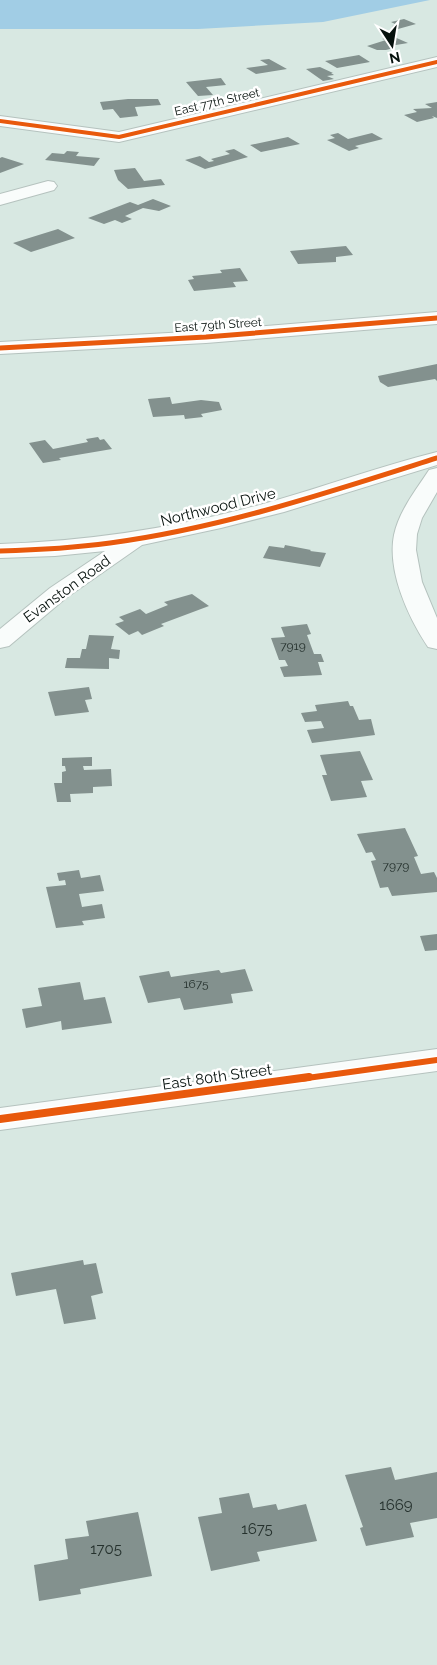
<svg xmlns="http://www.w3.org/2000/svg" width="437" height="1665" viewBox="0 0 437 1665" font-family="Raleway,sans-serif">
  <rect width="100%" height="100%" fill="#d8e8e2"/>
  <!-- water -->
  <path fill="#a1cde5" d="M0 0H430L323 22 198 29H0Z"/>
  <!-- building -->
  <path fill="#83918e" d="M404 19 416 24 398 29 392 26 397 25 391 22Z
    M392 36 408 43 390 46 394 48 386 50H377L367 46 386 40 382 39Z
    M359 55 370 62 337 68 325 61Z
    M269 59 287 69 256 74 246 68 268 65 260 60Z
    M320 67 333 73H331L334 75 327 76 334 79 323 81 306 69Z
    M221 78 226 85 206 87 213 95 198 96 186 82Z
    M128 99H158L161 105 135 107 138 116 120 118 113 109 103 110 100 102Z
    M437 102V118L432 116 434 118 417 122 404 115 417 112 413 109 432 108 425 104Z
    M338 133 348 139 372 133 383 139 355 146 359 148 349 151 327 140 335 138 330 135Z
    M288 137 300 144 261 152 250 145Z
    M234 149 248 157 205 169 185 160 200 156 209 162 214 161 211 159 230 154 225 151Z
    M67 151 79 152 76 156 100 158 94 166 45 160 52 153 64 154Z
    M2 157 24 164 0 173V158Z
    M135 168 144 181 161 179 165 185 128 189 118 180 114 170Z
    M153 199 171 206 159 211 143 208 125 216 132 219 122 223 115 220 104 224 88 218 130 202 138 205Z
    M58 229 75 238 31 252 13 243Z
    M346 246 353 255 336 257V262L298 264 290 251Z
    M240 268 248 281 233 282 236 287 194 291 188 280 194 279 192 276 222 273 220 270Z
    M437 364V381L435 379 388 387 380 382 378 376Z
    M170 397 172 404 201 400 219 402 222 410 201 414 203 417 185 419 184 415 153 417 148 399Z
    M98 437 100 440 104 439 112 449 59 458 61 460 43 463 29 443 45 440 53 449 88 442 86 439Z
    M285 545 311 550 310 551 326 553 320 567 263 558 269 546 284 548Z
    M192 594 209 606 161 624 164 626 142 635 138 631 129 635 115 624 124 621 119 617 140 609 146 614 168 605 164 602Z
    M307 624 311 634 307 635 314 654H321L324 662H318L322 675 284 677 280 667 288 666 285 660H279L271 638 285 637 281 627Z
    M89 635 114 636 111 649 120 650 119 659 109 658V669L65 668 67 658H80L82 649H86Z
    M89 687 92 699 85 700 89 712 55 716 48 692Z
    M348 701 350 706H353L359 720 371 719 375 735 312 743 307 730 324 728 321 721 305 722 301 713 317 711 315 705Z
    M360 751 373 780 361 781 367 797 331 801 322 775H327L320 755Z
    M92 757V766H83L84 770 111 769 112 786 93 787V793L70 794 71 802H57L54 783H62V772L66 771 65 766H62V758Z
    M405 828 418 856 414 857 421 874 434 872 437 878V892L392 896 388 887 380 888 371 861 376 860 372 852 366 853 357 834Z
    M79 870 81 878 100 875 104 891 79 894 82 907 102 904 105 918 82 921 84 925 56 928 46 887 66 885 65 880 59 881 57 873Z
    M437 934V950L425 951 420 936Z
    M245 969 253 991 231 994 233 1003 184 1010 180 998 148 1003 139 976 169 971 171 977 219 970 221 973Z
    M80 982 84 1000 105 997 112 1023 62 1030 61 1021 26 1028 22 1009 42 1006 38 988Z
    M83 1260 84 1265 96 1263 103 1293 91 1296 96 1319 64 1324 56 1289 16 1296 11 1273Z
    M391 1467 395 1480 437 1472V1518L410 1523 414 1537 366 1546 360 1528 363 1527 345 1475Z
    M249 1493 253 1508 276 1504 278 1510 306 1504 317 1541 257 1552 260 1561 211 1571 198 1517 222 1513 219 1498Z
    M138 1512 152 1576 80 1589 81 1594 39 1601 34 1565 68 1559 65 1539 89 1536 86 1521Z"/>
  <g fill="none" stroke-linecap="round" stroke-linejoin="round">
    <!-- minor casing -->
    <g stroke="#b5c2be" stroke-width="2">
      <path id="minor" d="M437 57V67L119 142 0 126V116L119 132Z
        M48 181 54 182 57 186 54 190 0 205V194Z
        M437 312V324L206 343 0 354V342L206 331Z
        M437 452V465L284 512 221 528 142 545 66 598 9 646 0 648V629L50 588 105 551 55 556 0 558V544C92 541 181 527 270 502 326 486 381 466 437 452Z
        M437 468V492L422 518 417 534 416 550 422 582 437 618V649L428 647C408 617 387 571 394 535 399 511 416 490 429 470Z"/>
    </g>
    <!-- tertiary casing -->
    <g stroke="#b5c2be" stroke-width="2">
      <path id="tertiary" d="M437 1049V1071L0 1130V1108Z"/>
    </g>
    <!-- minor -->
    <use href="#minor" fill="#f9fcfb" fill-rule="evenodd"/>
    <!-- tertiary -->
    <use href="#tertiary" fill="#f9fcfb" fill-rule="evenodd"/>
    <!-- cycleway-far3 casing -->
    <g stroke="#fff" stroke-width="5.5">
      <path id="cycleway-far3" d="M0 121 119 137 437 62"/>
    </g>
    <!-- cycleway-far2 casing -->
    <g stroke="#fff" stroke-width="8">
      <path id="cycleway-far2" d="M0 348 206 337 437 318
        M0 551C37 550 73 548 110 543 222 528 330 492 437 458"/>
    </g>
    <!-- cycleway-far1 casing -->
    <g stroke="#fff" stroke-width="9">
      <path id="cycleway-far1" d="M300 1079 437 1060"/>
    </g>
    <!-- cycleway casing -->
    <g stroke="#fff" stroke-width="11">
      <path id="cycleway" d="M0 1119 309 1077"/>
    </g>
    <!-- cycleway-far3 -->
    <use href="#cycleway-far3" stroke="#e8590c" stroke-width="4"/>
    <!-- cycleway-far2 -->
    <use href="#cycleway-far2" stroke="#e8590c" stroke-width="5"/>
    <!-- cycleway-far1 -->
    <use href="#cycleway-far1" stroke="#e8590c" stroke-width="6"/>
    <!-- cycleway -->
    <use href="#cycleway" stroke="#e8590c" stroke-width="8"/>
  </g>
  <g text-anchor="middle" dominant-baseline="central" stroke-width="5" stroke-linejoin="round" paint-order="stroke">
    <!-- far-street labels -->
    <g font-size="12" fill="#06110d" stroke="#fff">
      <text transform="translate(217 102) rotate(-13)">East 77th Street</text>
      <text transform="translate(218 325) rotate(-4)">East 79th Street</text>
    </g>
    <!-- number labels -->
    <g font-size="12" fill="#25312d">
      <text x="293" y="646">7919</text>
      <text x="396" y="866">7979</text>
      <text x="196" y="984">1675</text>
    </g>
    <!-- street labels -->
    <g font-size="15" fill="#06110d" stroke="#fff">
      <text transform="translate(218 507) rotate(-14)">Northwood Drive</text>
      <text transform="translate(67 589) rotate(-36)">Evanston Road</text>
      <text transform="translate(217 1077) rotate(-8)">East 80th Street</text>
    </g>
    <!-- near-number labels -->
    <g font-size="15" fill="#25312d">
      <text x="396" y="1505">1669</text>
      <text x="257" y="1529">1675</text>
      <text x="106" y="1549">1705</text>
    </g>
  </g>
  <!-- north arrow -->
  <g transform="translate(392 45) rotate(168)" stroke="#ffffff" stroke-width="4" paint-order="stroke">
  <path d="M0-4L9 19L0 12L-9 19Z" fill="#06110d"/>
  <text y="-8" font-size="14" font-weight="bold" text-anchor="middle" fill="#06110d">N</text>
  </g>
</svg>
